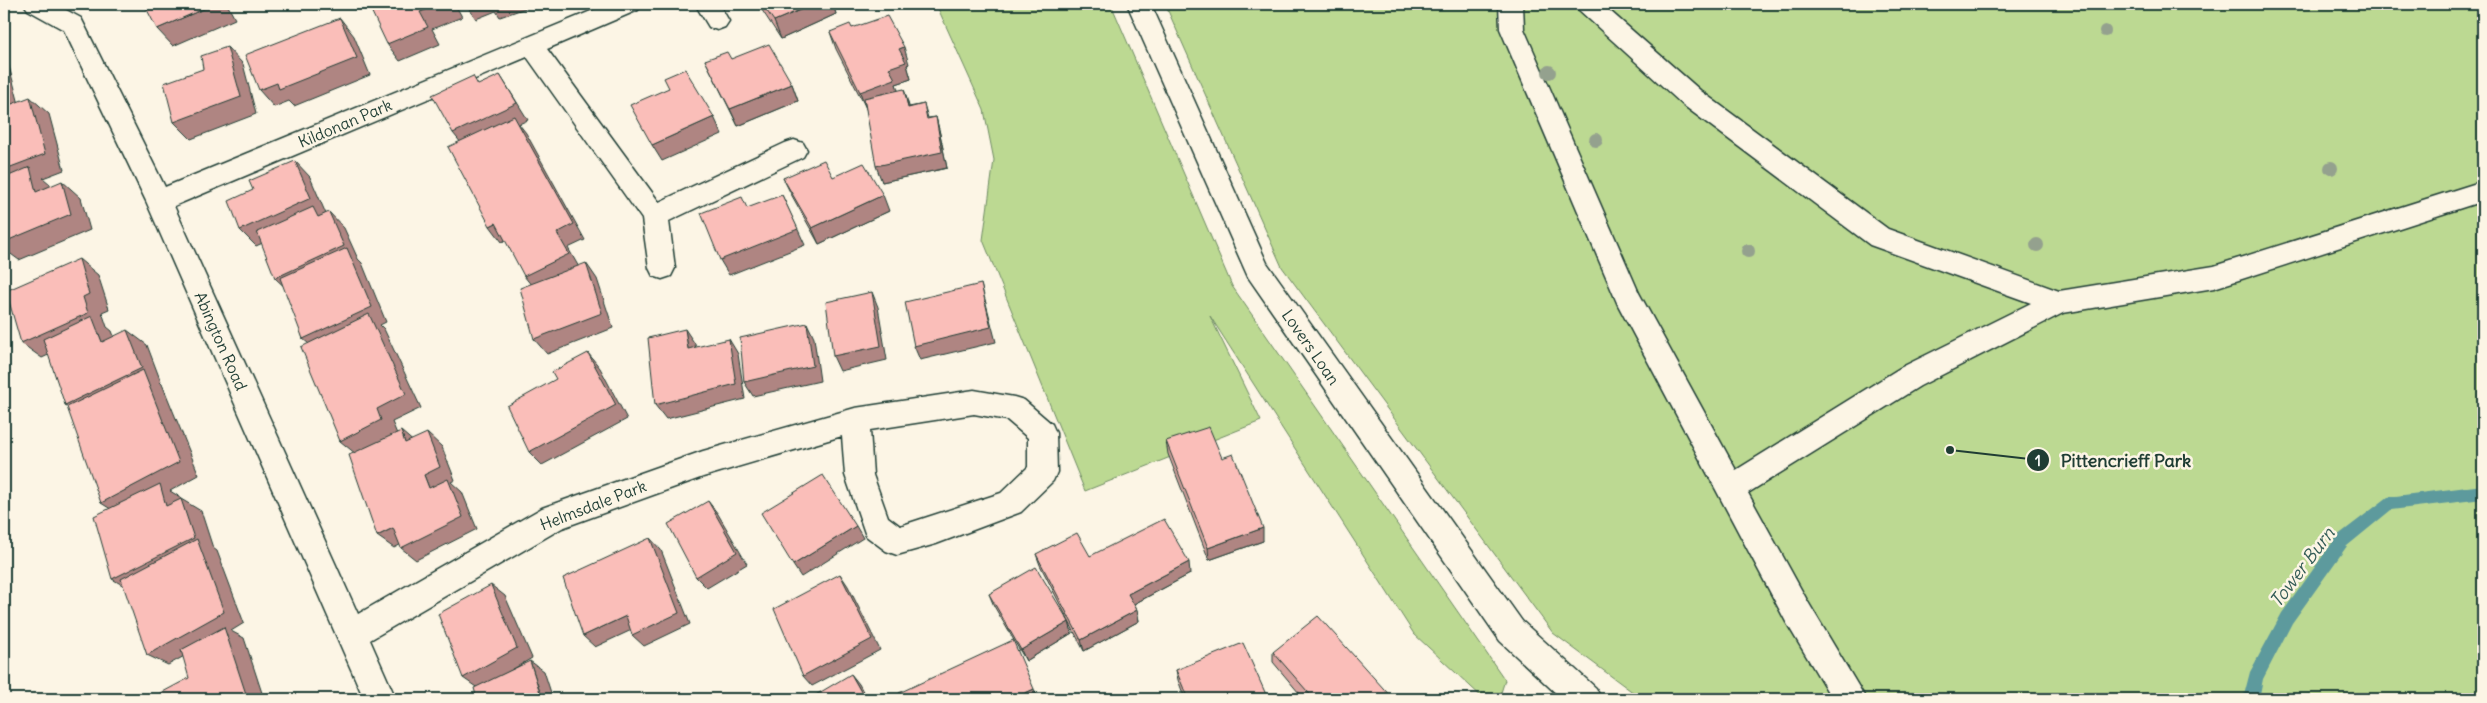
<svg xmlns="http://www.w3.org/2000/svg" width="2487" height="703" viewBox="0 0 2487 703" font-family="Delius,sans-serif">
  <rect width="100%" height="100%" fill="#fcf5e5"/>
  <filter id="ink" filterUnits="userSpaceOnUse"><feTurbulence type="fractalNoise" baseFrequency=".02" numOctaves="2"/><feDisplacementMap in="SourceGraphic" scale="10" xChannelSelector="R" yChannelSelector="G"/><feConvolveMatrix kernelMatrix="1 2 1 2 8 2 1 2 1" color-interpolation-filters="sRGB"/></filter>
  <g filter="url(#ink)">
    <!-- green -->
    <path fill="#bcd992" stroke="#6e8b63" d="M936 4H1111L1232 286 1505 680 1499 699H1484L1414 634 1210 316 1261 421 1085 491 983 240 994 160 984 110Z
      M1165 4H2483V699H1642L1553 633 1282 267Z"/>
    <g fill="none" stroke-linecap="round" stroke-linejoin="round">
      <!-- stream -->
      <path fill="#5d9a9d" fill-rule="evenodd" d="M2483 485V499L2391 510 2347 546 2292 623 2263 679 2259 699H2243L2250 672 2282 613 2337 536 2388 497Z"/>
      <!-- street casing -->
      <g stroke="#1f3d34" stroke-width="3">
        <path id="street" d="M24 4H55L81 18 165 187 608 4H642L638 10 547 49 659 202 785 143 794 140 803 143 807 150 803 157 669 221 675 268 671 276 662 279 653 276 649 268 642 219 527 57 174 206 358 614 542 508 703 451 855 408 974 390 1014 397 1024 400 1052 424 1056 433 1057 472 1053 481 1021 512 936 544 897 555 886 551 866 536 845 475 842 436 703 477 562 528 370 640 396 699H364L146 201 64 30 28 10ZM974 414 1007 420 1028 438V467L1001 493 900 526 888 517 873 475 870 430Z
          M695 4H719L729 21 725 27 717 30 709 27Z
          M1499 4H1523L1524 29 1639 293 1736 470 1900 368 2031 303 1870 245 1683 105 1579 10 1575 4H1602L1701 91 1888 229 2059 291 2214 266 2483 181V201L2214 288 2063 313 1920 386 1748 493 1808 602 1866 699H1832L1786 622 1618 305 1500 29Z"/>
      </g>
      <!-- secondary casing -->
      <g stroke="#1f3d34" stroke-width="3">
        <path id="secondary" d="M1127 4H1151L1267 263 1522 621 1596 688 1601 699H1562L1500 641 1248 277Z"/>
      </g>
      <!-- street -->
      <use href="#street" fill="#fcf5e5" fill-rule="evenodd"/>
      <!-- secondary -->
      <use href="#secondary" fill="#fcf5e5" fill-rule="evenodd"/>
    </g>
    <!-- trees -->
    <g fill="#94a18e">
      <circle cx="2105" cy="31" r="6"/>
      <circle cx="1549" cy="72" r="7"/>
      <circle cx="1596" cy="140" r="7"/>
      <circle cx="2331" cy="168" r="7"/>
      <circle cx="2037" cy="245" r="7"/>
      <circle cx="1748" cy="251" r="7"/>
    </g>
    <!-- wall -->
    <path fill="#d7a39f" stroke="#1f3d34" d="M758 4H833L836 14 781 39Z
      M852 28 909 64 907 65 911 79 896 84 898 91 909 107 924 104 928 118 936 117 940 134 947 168 882 182 866 108 836 49 830 32Z
      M731 59 792 84 798 101 738 126 705 60Z
      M833 177 889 211 819 244 791 194 783 178Z
      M1166 441 1222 458 1263 541 1209 560 1168 454Z
      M1036 554 1090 556 1190 574 1134 604 1137 610 1139 621 1084 651 1040 565Z
      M989 594 1069 622 1072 633 1026 661 994 606Z
      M1273 652 1393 699H1304L1273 662Z
      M1176 670 1268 699H1185L1178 680Z"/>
    <!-- shaded-wall -->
    <path fill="#af8582" stroke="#1f3d34" d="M215 4H227L235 19 173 46 157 29Z
      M440 4H455L462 17 432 29 440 44 400 61 387 44 420 12Z
      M466 4H537L500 17 496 11 476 19Z
      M814 4H833L836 14 781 39 774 21Z
      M340 18 354 36 370 75 294 106 289 101 274 107 259 90Z
      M227 47 243 64 256 114 191 139 174 122Z
      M904 47 909 64 907 65 911 79 896 84 900 96 866 109 860 92 889 68 899 49Z
      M4 50 5 51 20 108 4 114Z
      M500 75 528 120 519 124 526 133 585 240 568 248 580 269 536 291 524 276 557 233 466 149 453 133Z
      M792 84 798 101 738 126 730 109Z
      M904 89 909 106 913 125 908 108Z
      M30 97 49 114 64 170 43 178 50 184 56 208 4 186V161Z
      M714 117 722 134 662 161 652 145Z
      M936 117 940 134 947 168 882 182 876 166Z
      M295 161 310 177 326 214 256 246 240 230Z
      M62 181 81 198 90 230 19 260 4 249V242Z
      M782 195 805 245 729 275 720 260Z
      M883 195 889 211 819 244 812 228Z
      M329 212 344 228 358 259 362 263 386 322 380 325 384 329 421 408 392 422 397 434 356 454 340 441 320 353 303 339 291 293 275 278Z
      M496 223 508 239 502 242 490 226Z
      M79 259 98 275 109 309 102 312 107 327 112 331 122 357 102 342 98 332 42 358 21 343 83 297Z
      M586 263 597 279 613 328 547 354 534 339Z
      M981 284 996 342 920 360 914 346Z
      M872 292 878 307 887 360 840 371 833 356Z
      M807 323 814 338 820 381 753 396 744 382Z
      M685 329 695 344 698 364 688 349Z
      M127 330 147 345 161 382H160L162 384 199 475 170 491 180 497 186 519 122 516 101 503 86 419 65 405Z
      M729 339 738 354 745 399 666 419 655 405Z
      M588 353 600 368 627 419 542 465 529 452Z
      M401 431 416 444 405 443Z
      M427 433 442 447 455 480 451 482 462 492 477 529 416 560 401 548 429 488 424 475Z
      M181 499 201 511 213 548 217 551 244 623 231 631 244 638 264 699H236L226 633 168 665 147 655 133 591 112 579Z
      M708 501 718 514 747 564 707 588 696 577Z
      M856 526 863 538 801 577 793 565Z
      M393 528 409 540 394 548 377 536Z
      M1263 528V541L1209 560 1208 548Z
      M650 538 661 550 690 624 644 646 632 635Z
      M1189 562 1190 574 1130 606 1128 594Z
      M840 574 848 586 880 650 812 686 803 676Z
      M491 585 505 596 532 658 479 689 463 678Z
      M1137 610 1139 621 1084 651 1081 640Z
      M626 616 638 627 595 647 583 636Z
      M1069 622 1072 633 1026 661 1021 650Z
      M530 661 544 671 553 699H542Z
      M851 674 859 684 867 699H865Z
      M1034 689 1038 698 1037 699H1012Z"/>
    <!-- building -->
    <path fill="#fabeb9" stroke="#1f3d34" d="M144 4H215L157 29Z
      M368 4H440L420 12 428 27 387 44Z
      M762 4H814L774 21Z
      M887 16 904 47 899 49 906 62 889 68 895 79 860 92 830 32 850 24 852 28Z
      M340 18 357 58 279 89 277 83 259 90 245 55Z
      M769 44 792 84 730 109 705 60 727 52 731 59Z
      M227 47 241 97 174 122 164 83 203 69 201 56Z
      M685 69 714 117 652 145 630 105 669 88 664 78Z
      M500 75 517 103 453 133 432 95 473 76 478 85Z
      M904 89 908 108 924 104 927 119 936 117 942 152 876 166 864 98Z
      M30 97 45 154 8 168 6 161H4V107Z
      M514 116 574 224 557 233 569 254 524 276 496 223 490 226 448 147Z
      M824 160 833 177 864 163 883 195 812 228 783 178Z
      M295 161 311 198 240 230 229 201 253 190 249 181Z
      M30 167 36 192 62 181 71 214 4 242V178Z
      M782 195 798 229 720 260 701 213 742 197 747 208Z
      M313 207 318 217 329 212 344 246 275 278 257 232Z
      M347 248 372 307 303 339 280 278Z
      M79 259 89 294 83 297 88 313 21 343 6 291Z
      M586 263 602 313 534 339 520 288Z
      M981 284 991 327 914 346 905 302Z
      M872 292 881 346 833 356 826 302Z
      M369 314 406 394 377 409 381 420 340 441 301 347Z
      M92 316 102 342 127 330 142 368 65 405 43 339Z
      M807 323 813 366 744 382 740 338Z
      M685 329 688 349 729 339 736 384 655 405 648 338Z
      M588 353 616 405 529 452 507 406 556 379 552 372Z
      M143 370 179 462 101 503 67 407Z
      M1209 427 1222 458 1233 454 1263 528 1208 548 1166 441Z
      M401 431 405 443 427 433 440 467 424 475 429 488 448 479 463 517 401 548 393 528 377 536 349 455Z
      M823 475 856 526 793 565 761 513Z
      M160 484 166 506 181 499 194 538 112 579 94 516Z
      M708 501 737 552 696 577 668 524Z
      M1164 519 1189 562 1128 594 1137 610 1081 640 1036 554 1077 533 1090 556Z
      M650 538 679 613 632 635 626 616 583 636 563 578Z
      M197 539 224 612 147 655 121 579Z
      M1036 567 1069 622 1021 650 989 594Z
      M840 574 872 639 803 676 774 609Z
      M491 585 517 648 463 678 438 614Z
      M1318 616 1393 699H1314L1273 652Z
      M224 627 246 694 236 699H160L159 694 189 678 181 650Z
      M1013 640 1034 689 1012 699H901L899 693Z
      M1243 643 1268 699H1188L1176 670Z
      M530 661 542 699H477L474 688Z
      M851 674 865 699H809Z"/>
  </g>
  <g text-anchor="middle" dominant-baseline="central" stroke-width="5" stroke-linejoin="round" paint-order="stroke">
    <!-- street labels -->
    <g font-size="16" fill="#1f3d34" stroke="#fcf5e5">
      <text transform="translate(345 123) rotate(-23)">Kildonan Park</text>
      <text transform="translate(221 341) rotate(66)">Abington Road</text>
      <text transform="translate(1311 347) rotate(55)">Lovers Loan</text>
      <text transform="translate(593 505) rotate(-21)">Helmsdale Park</text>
    </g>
    <!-- water labels -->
    <g font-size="18" font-style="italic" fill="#345c57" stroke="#fcf5e5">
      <text transform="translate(2302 567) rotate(-53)">Tower Burn</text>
    </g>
  </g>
  <!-- callouts -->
  <path fill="none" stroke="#1f3d34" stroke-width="2" d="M1950 450L2038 460"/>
  <g fill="#1f3d34" stroke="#fcf5e5" stroke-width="2">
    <circle cx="1950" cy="450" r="5"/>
    <circle cx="2038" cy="460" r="12"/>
  </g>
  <g font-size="15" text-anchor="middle" font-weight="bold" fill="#fff">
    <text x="2038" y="466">1</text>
  </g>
  <g font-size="18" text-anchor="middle" font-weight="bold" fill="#1f3d34" stroke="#fcf5e5" stroke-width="5" stroke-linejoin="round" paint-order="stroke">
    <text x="2126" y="467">Pittencrieff Park</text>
  </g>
  <!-- margin -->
  <rect width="2487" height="703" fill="none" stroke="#fcf5e5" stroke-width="20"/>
  <rect x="10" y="10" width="2467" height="683" fill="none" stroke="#1f3d34" stroke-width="2" filter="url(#ink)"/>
</svg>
